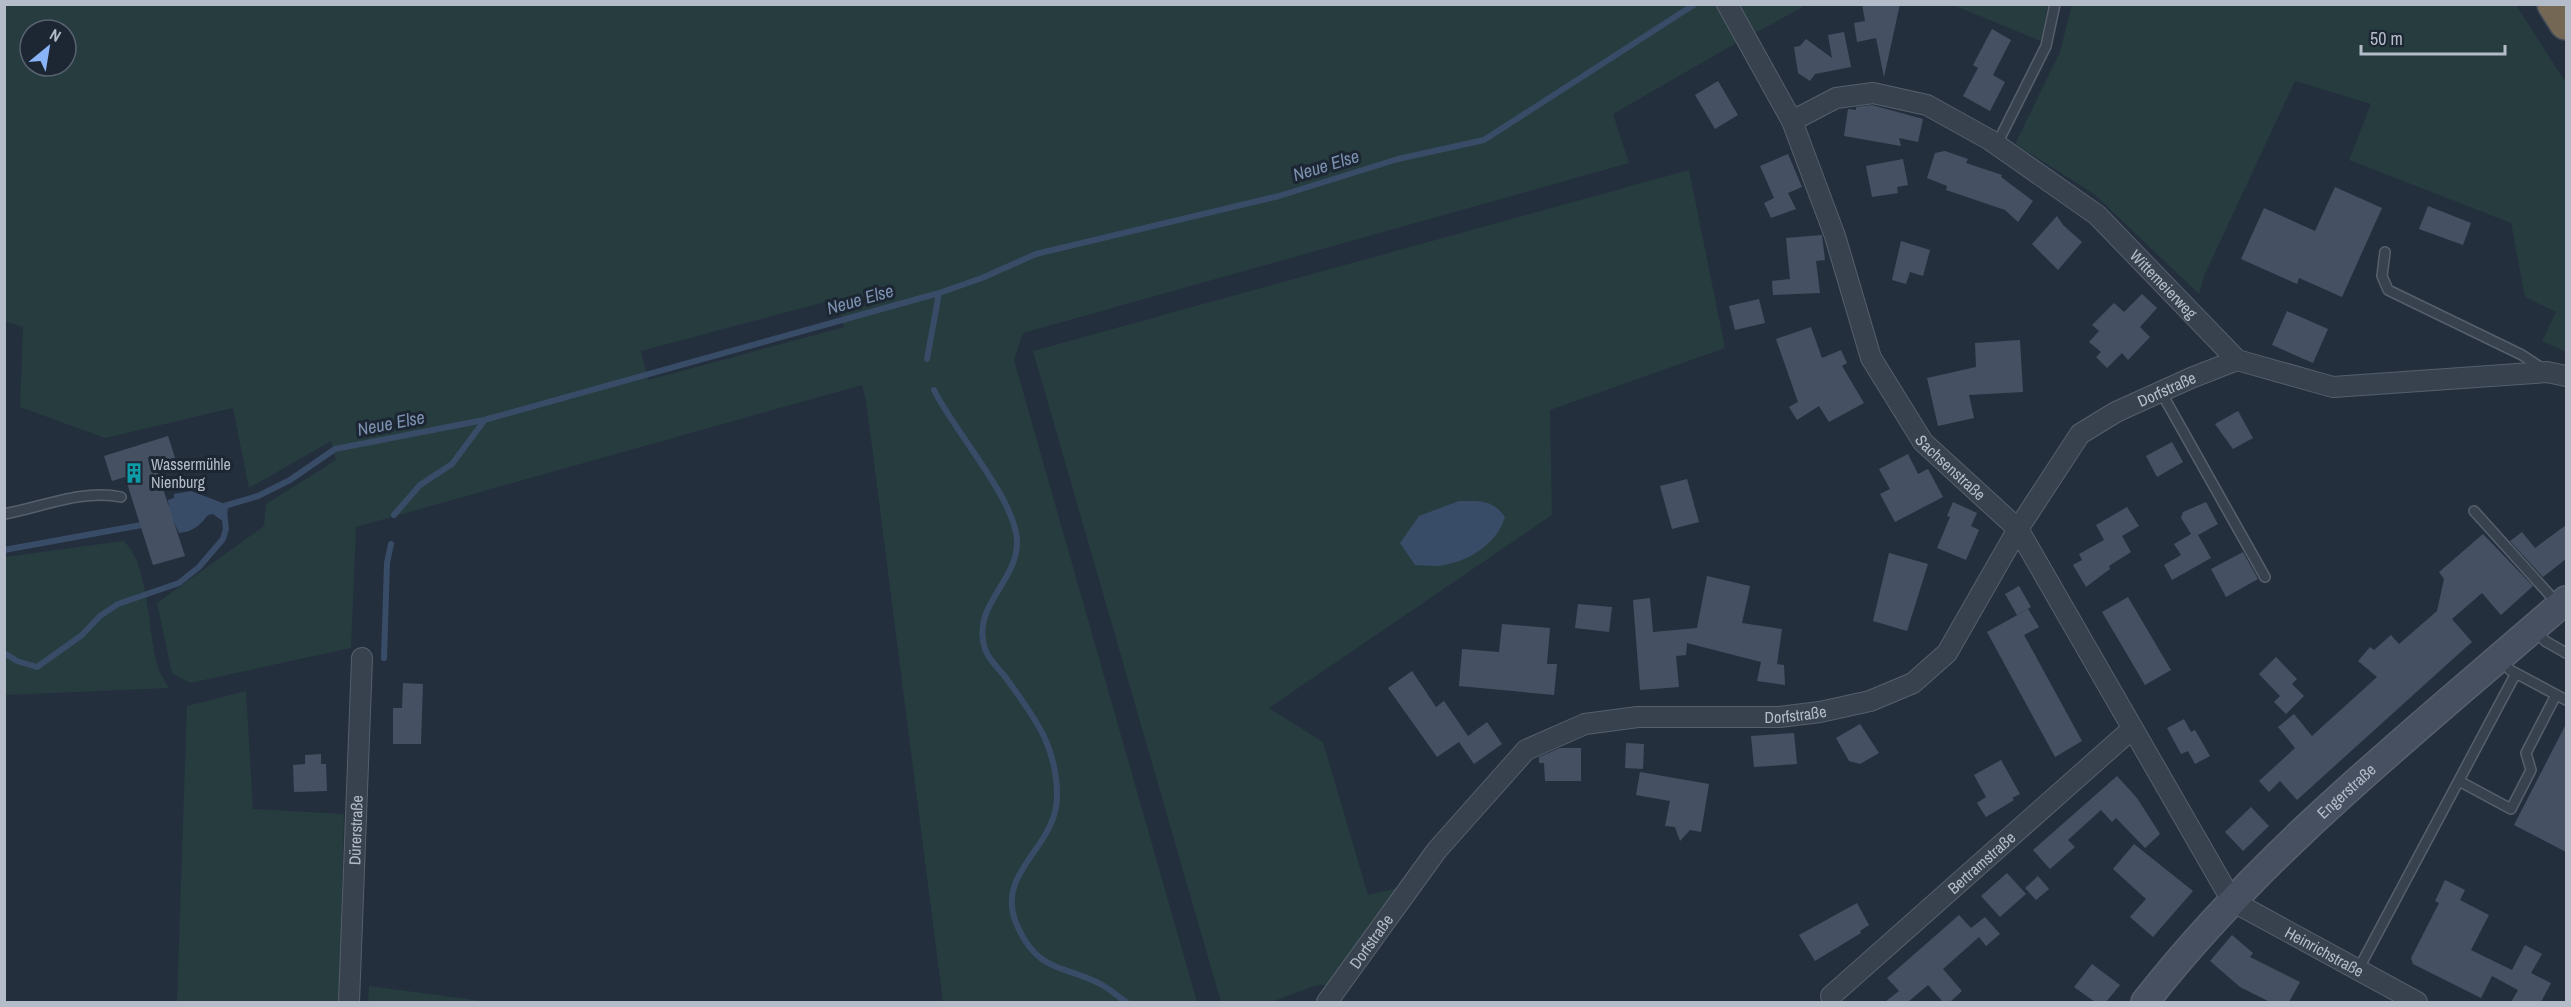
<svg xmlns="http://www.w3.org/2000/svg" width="2571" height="1007" viewBox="0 0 2571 1007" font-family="'Archivo Narrow',sans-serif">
  <rect width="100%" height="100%" fill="#242f3e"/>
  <!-- green -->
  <path fill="#263c3f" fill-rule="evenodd" d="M1719 4 1738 42 1613 114 1629 163 1023 333 1014 360 1197 1002H943L866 400 862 385 356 527 351 648 190 683 172 673 157 603 264 526 266 504 336 460 331 441 249 488 233 408 105 438 20 407 23 327 5 321V5ZM30 30H66V66H30ZM836 299 844 327 648 380 641 351Z
    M2072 4 2516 5 2566 83V352L2542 341 2556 312 2525 297 2511 223 2349 160 2371 104 2295 81 2204 276 2199 294 2094 194 2015 144 2060 52Z
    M1735 5H1806L1752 35Z
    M1953 5H2048L2041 41Z
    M1689 170 1725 348 1550 410 1552 515 1269 708 1323 742 1368 895 1428 881 1351 985H1317L1271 1002H1221L1033 351Z
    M123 541C149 560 148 636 158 667 160 674 165 681 169 688L5 695V557Z
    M246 691 253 809 344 814 339 1002H177L187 706Z
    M369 986 490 1002H368Z"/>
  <!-- water -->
  <path fill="#394c67" d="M191 491 228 505 227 518 221 520 213 514 208 515C200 525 193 532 179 533L174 522 154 528 169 509 168 500 174 498V494Z
    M1459 501C1480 501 1492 499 1505 517 1498 542 1470 561 1444 565 1435 567 1424 565 1415 565L1400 543 1419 516Z"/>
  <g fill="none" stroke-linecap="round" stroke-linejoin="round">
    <!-- stream -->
    <path stroke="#394c67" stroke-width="6" d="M927 359 939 293
      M934 390C953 430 1019 503 1017 544 1016 583 971 606 985 649 989 661 999 668 1006 678 1034 717 1057 745 1057 796 1057 848 995 871 1016 923 1038 975 1065 964 1104 986 1112 991 1119 997 1126 1002
      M221 507 258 496 290 480 335 449 484 420 939 293 982 278 1036 254 1279 196 1398 159 1484 140 1695 4
      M394 515 420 485 452 464 484 421
      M4 550 147 524
      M4 653 17 661 37 667 82 635 100 616 118 604 179 583 199 567 223 539 226 529 224 512
      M384 658 387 563 391 544"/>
  </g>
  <!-- building -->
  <path fill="#455162" d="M1862 4H1900L1884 77 1876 38 1857 42 1854 23 1865 21Z
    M1992 29 2011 40 1993 75 2005 82 1990 111 1963 96 1978 68 1973 65Z
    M1844 32 1851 67 1815 74 1810 81 1798 73 1794 47 1800 46 1806 39 1832 58 1828 35Z
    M1718 81 1738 115 1715 129 1695 95Z
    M1872 105 1923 119 1918 142 1899 138 1901 146 1844 136 1848 109 1856 110V107Z
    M1945 151 1968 159 1966 163 2002 175 2001 177 2033 201 2018 222 2005 210 1946 190 1947 186 1927 178 1935 153Z
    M1788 154 1802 187 1788 193 1796 209 1771 218 1764 203 1774 198 1760 166Z
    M1903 159 1908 185 1897 187 1898 193 1872 197 1866 166Z
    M2335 187 2382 208 2342 297 2299 278 2297 284 2241 259 2264 208 2315 231Z
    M2428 206 2471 223 2463 245 2419 229Z
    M2057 216 2063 225 2082 242 2058 270 2032 244Z
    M1822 235 1825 260 1816 261 1820 293 1773 295 1772 281 1790 279 1786 238Z
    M1901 241 1930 250 1923 276 1910 272 1906 284 1892 280Z
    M2142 294 2157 308 2140 327 2150 337 2128 360 2122 353 2107 368 2096 357 2101 352 2089 342 2099 331 2092 325 2114 303 2124 312Z
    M1759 299 1765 323 1735 330 1729 306Z
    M2287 311 2328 329 2313 363 2272 345Z
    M1811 327 1822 358 1841 350 1847 363 1842 366 1864 403 1829 422 1819 406 1797 420 1789 407 1798 402 1776 339Z
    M2020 340 2023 392 1969 395 1974 418 1938 426 1927 378 1976 367 1975 343Z
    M2238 411 2253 438 2233 449 2215 424Z
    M168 436 177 464 157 470 185 556 153 565 125 477 112 481 104 456Z
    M2172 442 2183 462 2157 477 2146 456Z
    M1908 454 1918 474 1928 469 1943 497 1895 522 1880 494 1890 489 1879 469Z
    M1687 479 1699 522 1672 529 1660 486Z
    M1953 502 1977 513 1971 526 1979 530 1966 560 1937 548 1950 517 1947 516Z
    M2206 502 2218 524 2198 535 2211 558 2172 580 2164 565 2181 555 2174 544 2191 534 2181 518 2183 512Z
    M2127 507 2139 526 2122 536 2131 552 2109 566 2110 569 2086 587 2073 565 2082 560 2079 554 2104 540 2096 525Z
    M2566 525V559L2543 577 2510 541 2522 532 2535 548Z
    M2483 534 2533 586 2501 615 2482 593 2452 619 2472 642 2464 649 2297 800 2280 781 2269 792 2259 781 2295 748 2278 727 2294 714 2312 736 2377 677 2358 661 2370 647 2374 650 2391 635 2399 644 2437 611 2444 579 2439 572Z
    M2243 552 2258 579 2226 597 2211 569Z
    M1889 553 1928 564 1907 631 1873 621Z
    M1707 576 1750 586 1742 623 1782 629 1777 664 1784 665 1785 685 1757 681 1761 662 1687 643 1686 655 1676 656 1679 687 1640 690 1633 600 1650 598 1653 632 1697 628Z
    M2019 586 2031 607 2017 615 2005 594Z
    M2128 597 2171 670 2145 685 2102 612Z
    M1578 604 1612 607 1609 632 1575 628Z
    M2028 609 2039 627 2024 635 2082 741 2055 757 1987 632Z
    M1502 624 1550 628 1547 664H1557L1554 695 1459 686 1462 649 1499 652Z
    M2276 657 2297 679 2292 684 2304 696 2286 714 2274 702 2280 696 2259 674Z
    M1412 671 1436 707 1444 701 1468 736 1487 722 1502 744 1474 764 1459 742 1437 757 1388 688Z
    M403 683 423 684 421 744H393V708H402Z
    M2184 719 2191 732 2195 730 2210 756 2195 764 2188 751 2181 754 2167 728Z
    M1860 724 1879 753 1860 764 1849 761 1836 738Z
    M2566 724V852L2514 825Z
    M1794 733 1797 764 1754 767 1751 736Z
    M1626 743 1644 744 1643 769 1625 768Z
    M1560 748H1581V781H1545L1544 763H1539V757Z
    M321 754V764H326L327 791 294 792 293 765 305 764V755Z
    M2001 760 2020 794 2012 798 2014 800 1986 817 1977 803 1986 797 1974 775Z
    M1640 772 1709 784 1701 832 1690 830 1680 841 1675 827 1665 826 1670 801 1636 795Z
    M2117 776 2137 798 2160 834 2145 848 2116 818 2112 822 2101 810 2068 840 2075 847 2050 869 2033 850Z
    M2251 807 2269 826 2243 851 2225 832Z
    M2134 844 2193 891 2153 937 2130 917 2146 899 2113 869Z
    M2007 873 2026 894 2000 917 1981 896Z
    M2038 876 2049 889 2036 900 2025 888Z
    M2445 880 2465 890 2460 900 2489 915 2471 950 2512 970 2525 945 2542 954 2531 973 2551 983 2541 1002H2511L2518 990 2492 976 2481 998 2413 964 2411 958 2439 903 2435 901Z
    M1857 903 1869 925 1860 931 1861 933 1815 961 1799 935Z
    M1959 915 1971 928 1985 917 2000 934 1986 946 1979 937 1943 969 1962 991 1950 1002H1943L1928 985 1908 1002H1885L1899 991 1887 978Z
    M2232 935 2253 953 2250 957 2300 982 2289 1002H2270L2240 987 2210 961Z
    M2092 964 2120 985 2106 1002H2095L2074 987Z"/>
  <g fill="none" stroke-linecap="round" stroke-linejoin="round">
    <!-- lane casing -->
    <g stroke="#565f6c" stroke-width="12">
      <path id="lane" d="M1997 144 2046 46 2055 4
        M2385 252 2382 276 2388 290 2522 355 2543 369
        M2161 392 2265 577
        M2474 511 2557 603
        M4 514C42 507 83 489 121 497
        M2535 629 2545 641 2566 653
        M2502 659 2510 670 2566 700
        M2459 781 2511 809 2531 770 2526 753 2556 695
        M2358 970 2516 673"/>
    </g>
    <!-- street casing -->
    <g stroke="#565f6c" stroke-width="22">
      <g id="street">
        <path id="s1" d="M1727 4 1792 121 1835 236 1871 358 1923 442 2018 529 2232 901 2417 1002"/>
        <path id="s2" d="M1792 121 1836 98 1873 93 1927 105 1990 140 2097 215 2237 360 2333 387 2547 372 2566 376"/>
        <path id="s3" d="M1831 996 2132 729"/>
        <path id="s4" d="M349 1002 362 658"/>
        <path id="s5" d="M1327 1002 1437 850 1526 750 1585 724 1638 717H1779L1820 712 1870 701 1913 683 1947 653 2018 529 2080 434 2116 412 2191 378 2237 360"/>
      </g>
    </g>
    <!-- secondary casing -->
    <g stroke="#565f6c" stroke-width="30">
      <g id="secondary">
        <path id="s6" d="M2145 1002C2264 849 2421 727 2566 600"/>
      </g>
    </g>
    <!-- highway casing -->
    <g stroke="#434c59" stroke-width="36">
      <path id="highway" d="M2554 4 2566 23"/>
    </g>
    <!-- lane -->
    <use href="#lane" stroke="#38414e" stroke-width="9"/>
    <!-- street -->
    <use href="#street" stroke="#38414e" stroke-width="20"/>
    <!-- secondary -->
    <use href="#secondary" stroke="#465061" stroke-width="27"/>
    <!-- highway -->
    <use href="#highway" stroke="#746855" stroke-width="33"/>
  </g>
  <!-- icons -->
  <defs>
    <g id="building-bare" transform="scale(1.62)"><path d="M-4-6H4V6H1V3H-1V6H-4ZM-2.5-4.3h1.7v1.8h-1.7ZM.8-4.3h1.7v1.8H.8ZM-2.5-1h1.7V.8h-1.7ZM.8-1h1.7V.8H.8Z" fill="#0f9aa8" stroke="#1d2633" stroke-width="2.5" paint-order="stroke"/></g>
  </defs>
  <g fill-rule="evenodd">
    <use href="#building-bare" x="134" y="473"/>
  </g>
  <g text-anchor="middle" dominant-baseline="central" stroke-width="6" stroke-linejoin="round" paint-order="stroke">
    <!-- street labels -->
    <g font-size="16" fill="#b4bcc9" stroke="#1d2633">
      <text stroke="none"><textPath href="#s2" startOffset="441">Wittemeierweg</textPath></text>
      <text stroke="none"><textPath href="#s5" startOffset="1119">Dorfstraße</textPath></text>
      <text stroke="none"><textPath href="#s1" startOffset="520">Sachsenstraße</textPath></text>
      <text stroke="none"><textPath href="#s5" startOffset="597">Dorfstraße</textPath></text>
      <text stroke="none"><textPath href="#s6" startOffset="292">Engerstraße</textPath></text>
      <text stroke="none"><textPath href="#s4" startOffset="172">Dürerstraße</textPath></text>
      <text stroke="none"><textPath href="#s3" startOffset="201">Bertramstraße</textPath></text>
      <text stroke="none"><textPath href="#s5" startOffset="75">Dorfstraße</textPath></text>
      <text stroke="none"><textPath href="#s1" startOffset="1146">Heinrichstraße</textPath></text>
    </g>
    <!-- poi labels -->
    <g font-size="16" fill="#b4bcc9" stroke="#1d2633" text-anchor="start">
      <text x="151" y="464">Wassermühle<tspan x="151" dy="18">Nienburg</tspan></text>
    </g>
    <!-- water labels -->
    <g font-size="18" font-style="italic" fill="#7c92b1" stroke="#1d2633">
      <text transform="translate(1326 165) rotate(-17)">Neue Else</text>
      <text transform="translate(860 299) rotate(-16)">Neue Else</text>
      <text transform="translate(391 423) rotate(-11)">Neue Else</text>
    </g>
  </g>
  <!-- border -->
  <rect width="2571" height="1007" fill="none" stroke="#b4bcc9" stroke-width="12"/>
  <!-- north arrow -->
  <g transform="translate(48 48) rotate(30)"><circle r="28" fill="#1d2633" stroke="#59626f" stroke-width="1.5"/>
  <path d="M0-4.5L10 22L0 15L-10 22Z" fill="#8ab4f8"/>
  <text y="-9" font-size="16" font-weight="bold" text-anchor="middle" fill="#b4bcc9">N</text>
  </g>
  <!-- scale -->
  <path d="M2361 45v9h144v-9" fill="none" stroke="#b4bcc9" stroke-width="3"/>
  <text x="2370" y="45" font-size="18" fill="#b4bcc9" stroke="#1d2633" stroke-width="4.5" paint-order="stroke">50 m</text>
</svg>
